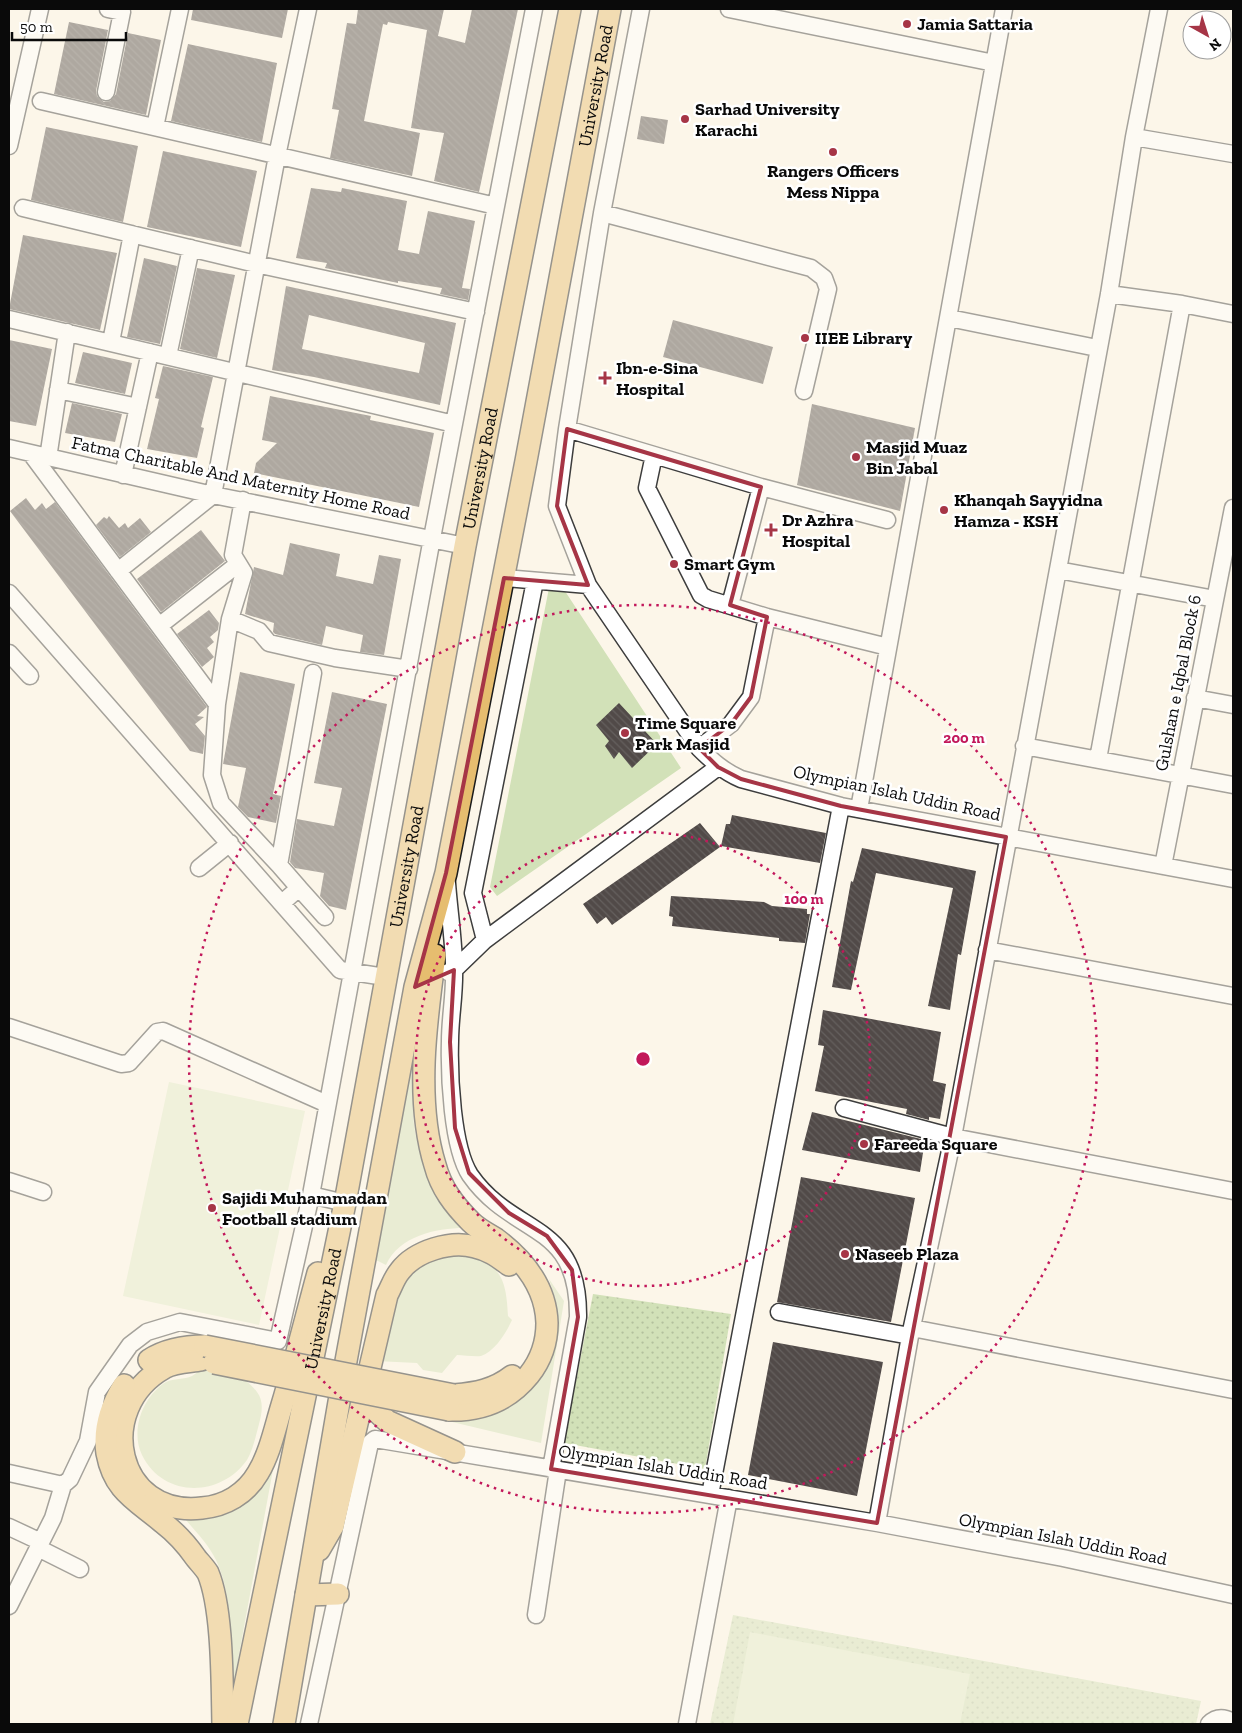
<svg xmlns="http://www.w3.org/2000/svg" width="1242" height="1733" viewBox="0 0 1242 1733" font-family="'Zilla Slab',serif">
  <defs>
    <pattern id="park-dots" width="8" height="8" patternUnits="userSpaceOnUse" patternTransform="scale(1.25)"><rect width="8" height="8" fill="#d2e1b8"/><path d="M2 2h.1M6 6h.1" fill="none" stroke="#b3c09d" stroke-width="1.8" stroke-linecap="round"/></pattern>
    <pattern id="building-back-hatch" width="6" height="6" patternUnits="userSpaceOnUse" patternTransform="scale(1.25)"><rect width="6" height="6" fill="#514a48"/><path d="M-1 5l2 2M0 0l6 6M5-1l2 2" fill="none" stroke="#65605e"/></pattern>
  </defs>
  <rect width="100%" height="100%" fill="#fcf6e9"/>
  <!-- grass -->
  <path fill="#d2e1b8" d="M550 583 561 585 681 768 497 896 490 887Z
    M410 1061 416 1068C405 1142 424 1169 464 1228 436 1228 399 1236 386 1265L376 1260Z
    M456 1252C498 1263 506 1272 508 1316L512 1320C506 1333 495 1351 481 1356 474 1357 464 1355 457 1355L442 1373 423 1370 417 1363 376 1361 396 1293 423 1262Z
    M549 1279 564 1301 541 1443 406 1411 478 1415 554 1339 555 1298Z
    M204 1366C224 1370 244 1374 257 1392 264 1401 262 1413 259 1424 256 1435 253 1450 247 1460 220 1498 163 1498 142 1455 130 1430 143 1396 166 1382 174 1378 184 1380 192 1376 196 1374 200 1369 204 1366Z
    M277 1448 232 1692C228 1649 235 1600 216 1560 208 1543 192 1528 181 1514L221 1507Z"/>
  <!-- park -->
  <path fill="url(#park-dots)" d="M593 1294 731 1314 705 1469 564 1443Z
    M733 1615 1201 1701 1196 1724H710Z"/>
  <!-- pitch -->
  <path fill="#e2eac9" d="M169 1082 305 1111 259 1325 123 1296Z
    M750 1632 970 1674 960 1724H733Z"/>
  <!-- building -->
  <path fill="url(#building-back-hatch)" fill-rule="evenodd" d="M193 9H288L282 38 191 20Z
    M358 9H444L438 36 465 43 472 9H518L479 192 434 181 444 133 411 128 427 30 388 22 387 25 383 24 364 121 420 133 412 176 330 158 339 110 332 109 347 23 356 24Z
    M69 22 108 30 96 91 97 96 104 102 110 101 116 94 128 33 161 40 146 115 54 94Z
    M188 44 277 63 262 142 171 121Z
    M641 116 668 120 664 144 637 139Z
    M46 127 138 146 123 222 31 200Z
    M163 151 257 171 241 247 147 227Z
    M311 188 341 192 342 188 407 201 398 250 419 254 428 211 475 221 462 288 470 289 468 300 440 294 442 288 398 281V283L325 268 327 263 296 258Z
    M23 235 117 253 100 330 9 309Z
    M144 258 177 266 160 344 127 337Z
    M197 268 235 275 217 358 180 349Z
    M286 286 456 323 440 405 314 377 272 370ZM309 315 425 343 419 373 302 349Z
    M673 320 773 347 763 384 663 357Z
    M9 340 52 349 36 426 9 421Z
    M83 352 132 363 125 394 75 383Z
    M163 366 213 377 201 427 204 428 197 458 147 449 159 399 155 398Z
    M270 396 371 416 370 420 434 433 419 507 254 473 256 463 277 443 262 440Z
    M72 403 122 414 115 442 65 433Z
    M812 404 915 428 900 511 797 485Z
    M26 498 35 510 42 503 46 509 55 502 207 707 197 716 204 717 195 724 205 736 203 754 190 751 10 511Z
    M109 516 119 528 125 523 128 528 140 518 151 532 120 557 96 525 104 517 107 519Z
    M201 530 225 561 161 612 137 579Z
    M290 543 340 554 336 576 373 584 379 555 401 559 384 655 360 652 363 635 326 626 322 645 275 634 273 632 274 623 245 614 254 567 283 575Z
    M209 610 219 623 218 630 210 637 214 642 207 648 214 657 202 667 177 634Z
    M240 672 295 684 273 794 281 796 276 823 248 817 238 807 246 768 223 764Z
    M332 692 387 704 346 910 329 906 320 896 324 873 295 868 290 862 297 819 334 826 342 788 314 783Z
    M619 703 657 744 632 768 619 752 614 759 605 746 609 741 596 725Z
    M732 815 826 833 820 863 721 846 726 824H730Z
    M700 823 720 847 612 925 606 917 597 924 583 904Z
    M862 848 976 871 961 955 958 954 950 1010 928 1006 953 888 876 873 851 990 832 987 851 881 853 882Z
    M671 896 764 902 772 906 807 909V914H810L805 943 779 941V938L672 926 673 917 669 916Z
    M823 1010 941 1032 933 1081 946 1084 940 1119 929 1117V1120L906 1114 907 1109 815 1091 824 1046 818 1045Z
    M812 1112 925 1140 920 1172 802 1150Z
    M801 1177 915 1198 891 1322 777 1302Z
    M773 1342 883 1362 857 1496 748 1475Z"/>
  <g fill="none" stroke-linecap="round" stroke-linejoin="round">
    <!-- minor casing -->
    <g stroke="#3d3d3d" stroke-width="19">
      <path id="minor" d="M641 9 602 213 567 429 557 506 588 585 699 748C712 761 723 771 741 779L841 806 1233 879
        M729 9 994 63
        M106 92 122 12 108 9
        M41 101 496 206
        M155 127 180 9
        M1134 137 1233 154
        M9 146 40 9
        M23 208 256 264 476 312
        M602 213 811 268 824 278 828 289 804 391
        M1109 294 1182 304 1233 314
        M949 318 1097 348
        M9 319 454 424
        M111 342 132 234
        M168 356 191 248
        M58 390 138 407
        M567 429 761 487 887 520
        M9 448 213 495 465 546
        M32 455 217 704
        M654 455 647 488 701 595 708 599 767 617 888 647
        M48 458 67 332
        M123 475 150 352
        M243 500 233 555 244 573 230 619 217 704 212 775 221 803 279 865
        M1058 570 1215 599
        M118 571 213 495 277 156 308 9
        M504 578 588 585
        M9 593 340 970 385 977
        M730 605 761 487
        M230 619 259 631 269 643 335 658 409 669
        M159 626 238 564
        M9 653 30 676
        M1195 698 1233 705
        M1024 746 1233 785
        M699 748 731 724 751 697 767 617
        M1098 759 1182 304
        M859 809 1004 9
        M1163 866 1233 508
        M199 868 230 843
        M447 883C449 911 454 941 454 969 455 993 450 1017 450 1041 449 1075 452 1147 470 1175 514 1238 579 1220 578 1317L551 1469
        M299 888 325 917
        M282 903 299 888 279 865 313 673
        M485 940 473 893 535 581
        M987 950 1233 996
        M448 972 454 970 485 940 718 767
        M9 1027 121 1064 129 1063 157 1032 163 1031 327 1104
        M844 1108 953 1137 1233 1191
        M9 1181 43 1192
        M345 1203 311 1195 432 538 534 9
        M779 1312 910 1336
        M912 1328 1233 1390
        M9 1473 63 1485
        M710 1495 841 806
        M877 1523 910 1336 953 1137 1109 294 1134 137 1159 9
        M9 1527 41 1542
        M38 1548 80 1569
        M9 1606 53 1518 63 1485 70 1479 88 1441 97 1392 130 1345 147 1332 180 1322 278 1341 311 1195
        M536 1615 558 1470
        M309 1724 370 1443 375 1439 877 1523 1063 1558 1233 1595
        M687 1724 729 1498
        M1209 1724C1217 1716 1224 1717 1233 1722"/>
    </g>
    <!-- major casing -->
    <g stroke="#1b1b1b" stroke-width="24">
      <g id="major">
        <path d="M435 955C426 1021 415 1101 435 1165 441 1188 454 1205 471 1222 478 1229 488 1234 496 1239 524 1260 546 1287 547 1323 547 1343 541 1360 529 1375 508 1401 482 1411 449 1410"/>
        <path d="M149 1360C166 1349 185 1346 205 1346"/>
        <path d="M201 1360C189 1362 174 1362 164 1368 93 1408 116 1518 202 1508 225 1506 246 1494 258 1473 270 1453 275 1428 282 1405 295 1362 306 1317 318 1273"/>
        <path d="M124 1385C111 1406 103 1428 107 1453 114 1491 136 1500 162 1522 175 1532 187 1545 196 1558 200 1563 205 1568 208 1573 223 1609 222 1684 223 1724"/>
        <path d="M365 1391 373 1408 387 1421 455 1452"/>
        <path d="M454 1395C476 1393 494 1390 512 1376"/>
        <path d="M319 1550 333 1526 387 1295C391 1288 394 1278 400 1271 415 1251 451 1240 475 1247 489 1250 498 1257 509 1265"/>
        <path d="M306 1595 338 1594"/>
        <path id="s1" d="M237 1724 345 1203 465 546 570 9"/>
        <path id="s2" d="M284 1724 346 1361 415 987 446 873 526 461 610 9"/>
      </g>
    </g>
    <!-- minor -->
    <use href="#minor" stroke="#fff" stroke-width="16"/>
    <!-- major -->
    <use href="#major" stroke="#e6bd6f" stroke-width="21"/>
    <!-- major-bridge casing -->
    <g stroke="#1b1b1b" stroke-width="24" stroke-linecap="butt">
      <path id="major-bridge" d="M205 1346 454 1395
        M214 1363 449 1410"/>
    </g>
    <!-- major-bridge -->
    <use href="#major-bridge" stroke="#e6bd6f" stroke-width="21"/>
  </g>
  <!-- marked area -->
  <path d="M0 0H1242V1733H0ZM567 429 761 487 730 605 767 617 751 697 731 724 699 748 718 767 741 779 841 806 1006 837 877 1523 551 1469 578 1317 572 1270 547 1236 509 1213 469 1173 455 1128 450 1042 454 970 415 987 446 873 504 578 588 585 557 506Z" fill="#fcf6e9" fill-opacity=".55" fill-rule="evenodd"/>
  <path fill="none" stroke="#a63546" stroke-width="4" stroke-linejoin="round" d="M567 429 761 487 730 605 767 617 751 697 731 724 699 748 718 767 741 779 841 806 1006 837 877 1523 551 1469 578 1317 572 1270 547 1236 509 1213 469 1173 455 1128 450 1042 454 970 415 987 446 873 504 578 588 585 557 506Z"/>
  <!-- distance rings -->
  <g fill="none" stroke="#c2185b" stroke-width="2.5" stroke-dasharray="2.5 5">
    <circle cx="643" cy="1059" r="227"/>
    <circle cx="643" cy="1059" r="454"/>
  </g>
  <!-- markers -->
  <g fill="#a63546" stroke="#fff" stroke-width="2">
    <circle cx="907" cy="24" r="5"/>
    <circle cx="685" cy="119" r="5"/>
    <circle cx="833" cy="152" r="5"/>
    <circle cx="805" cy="338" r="5"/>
    <path d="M602.5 370.5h5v5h5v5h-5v5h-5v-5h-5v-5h5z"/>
    <circle cx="856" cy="457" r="5"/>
    <circle cx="944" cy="510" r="5"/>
    <path d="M768.5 522.5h5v5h5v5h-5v5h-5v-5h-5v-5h5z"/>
    <circle cx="674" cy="564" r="5"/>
    <circle cx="625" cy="733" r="5"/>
    <circle cx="864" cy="1144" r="5"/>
    <circle cx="212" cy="1208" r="5"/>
    <circle cx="845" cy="1254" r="5"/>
  </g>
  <g text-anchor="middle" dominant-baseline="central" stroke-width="5" stroke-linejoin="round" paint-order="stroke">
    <!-- poi labels -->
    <g font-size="18" font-weight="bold" fill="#0a0a0a" stroke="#fff" text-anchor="start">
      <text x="917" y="24">Jamia Sattaria</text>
      <text x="695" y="109">Sarhad University<tspan x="695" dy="21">Karachi</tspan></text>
      <text x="833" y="171" text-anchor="middle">Rangers Officers<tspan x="833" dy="21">Mess Nippa</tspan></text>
      <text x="815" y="338">IIEE Library</text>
      <text x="616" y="368">Ibn-e-Sina<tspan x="616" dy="21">Hospital</tspan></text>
      <text x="866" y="447">Masjid Muaz<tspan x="866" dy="21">Bin Jabal</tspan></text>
      <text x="954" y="500">Khanqah Sayyidna<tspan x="954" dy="21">Hamza - KSH</tspan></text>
      <text x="782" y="520">Dr Azhra<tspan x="782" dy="21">Hospital</tspan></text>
      <text x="684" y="564">Smart Gym</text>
      <text x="635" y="723">Time Square<tspan x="635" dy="21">Park Masjid</tspan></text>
      <text x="874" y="1144">Fareeda Square</text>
      <text x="222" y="1198">Sajidi Muhammadan<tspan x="222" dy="21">Football stadium</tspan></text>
      <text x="855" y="1254">Naseeb Plaza</text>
    </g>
    <!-- street labels -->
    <g font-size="18" fill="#0a0a0a" stroke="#fff">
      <text stroke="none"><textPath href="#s2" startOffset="1668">University Road</textPath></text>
      <text stroke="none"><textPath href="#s1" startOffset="1279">University Road</textPath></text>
      <text transform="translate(241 478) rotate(12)">Fatma Charitable And Maternity Home Road</text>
      <text transform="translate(1178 683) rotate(-79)">Gulshan e Iqbal Block 6</text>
      <text transform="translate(897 793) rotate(12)">Olympian Islah Uddin Road</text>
      <text stroke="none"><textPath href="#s1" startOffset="874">University Road</textPath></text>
      <text stroke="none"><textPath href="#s1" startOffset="424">University Road</textPath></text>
      <text transform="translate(663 1467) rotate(9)">Olympian Islah Uddin Road</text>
      <text transform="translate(1063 1539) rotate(11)">Olympian Islah Uddin Road</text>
    </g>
  </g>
  <circle cx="643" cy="1059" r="8" fill="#c2185b" stroke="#fff" stroke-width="2.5"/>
  <g font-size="15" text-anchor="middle" font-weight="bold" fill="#c2185b" stroke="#fff" stroke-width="5" stroke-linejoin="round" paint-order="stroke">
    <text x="964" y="743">200 m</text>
    <text x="804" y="904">100 m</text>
  </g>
  <!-- border -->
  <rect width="1242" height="1733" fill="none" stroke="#0a0a0a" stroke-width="20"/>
  <!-- north arrow -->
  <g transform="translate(1207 35) rotate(141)"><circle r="24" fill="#ffffff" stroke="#9d9d9d"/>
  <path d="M0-4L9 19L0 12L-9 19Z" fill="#a63546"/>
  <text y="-8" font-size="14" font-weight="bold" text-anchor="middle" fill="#0a0a0a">N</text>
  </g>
  <!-- scale -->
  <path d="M12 32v8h114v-8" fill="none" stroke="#0a0a0a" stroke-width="2.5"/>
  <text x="20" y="32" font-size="15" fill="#0a0a0a" stroke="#ffffff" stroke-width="4" paint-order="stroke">50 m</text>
</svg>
